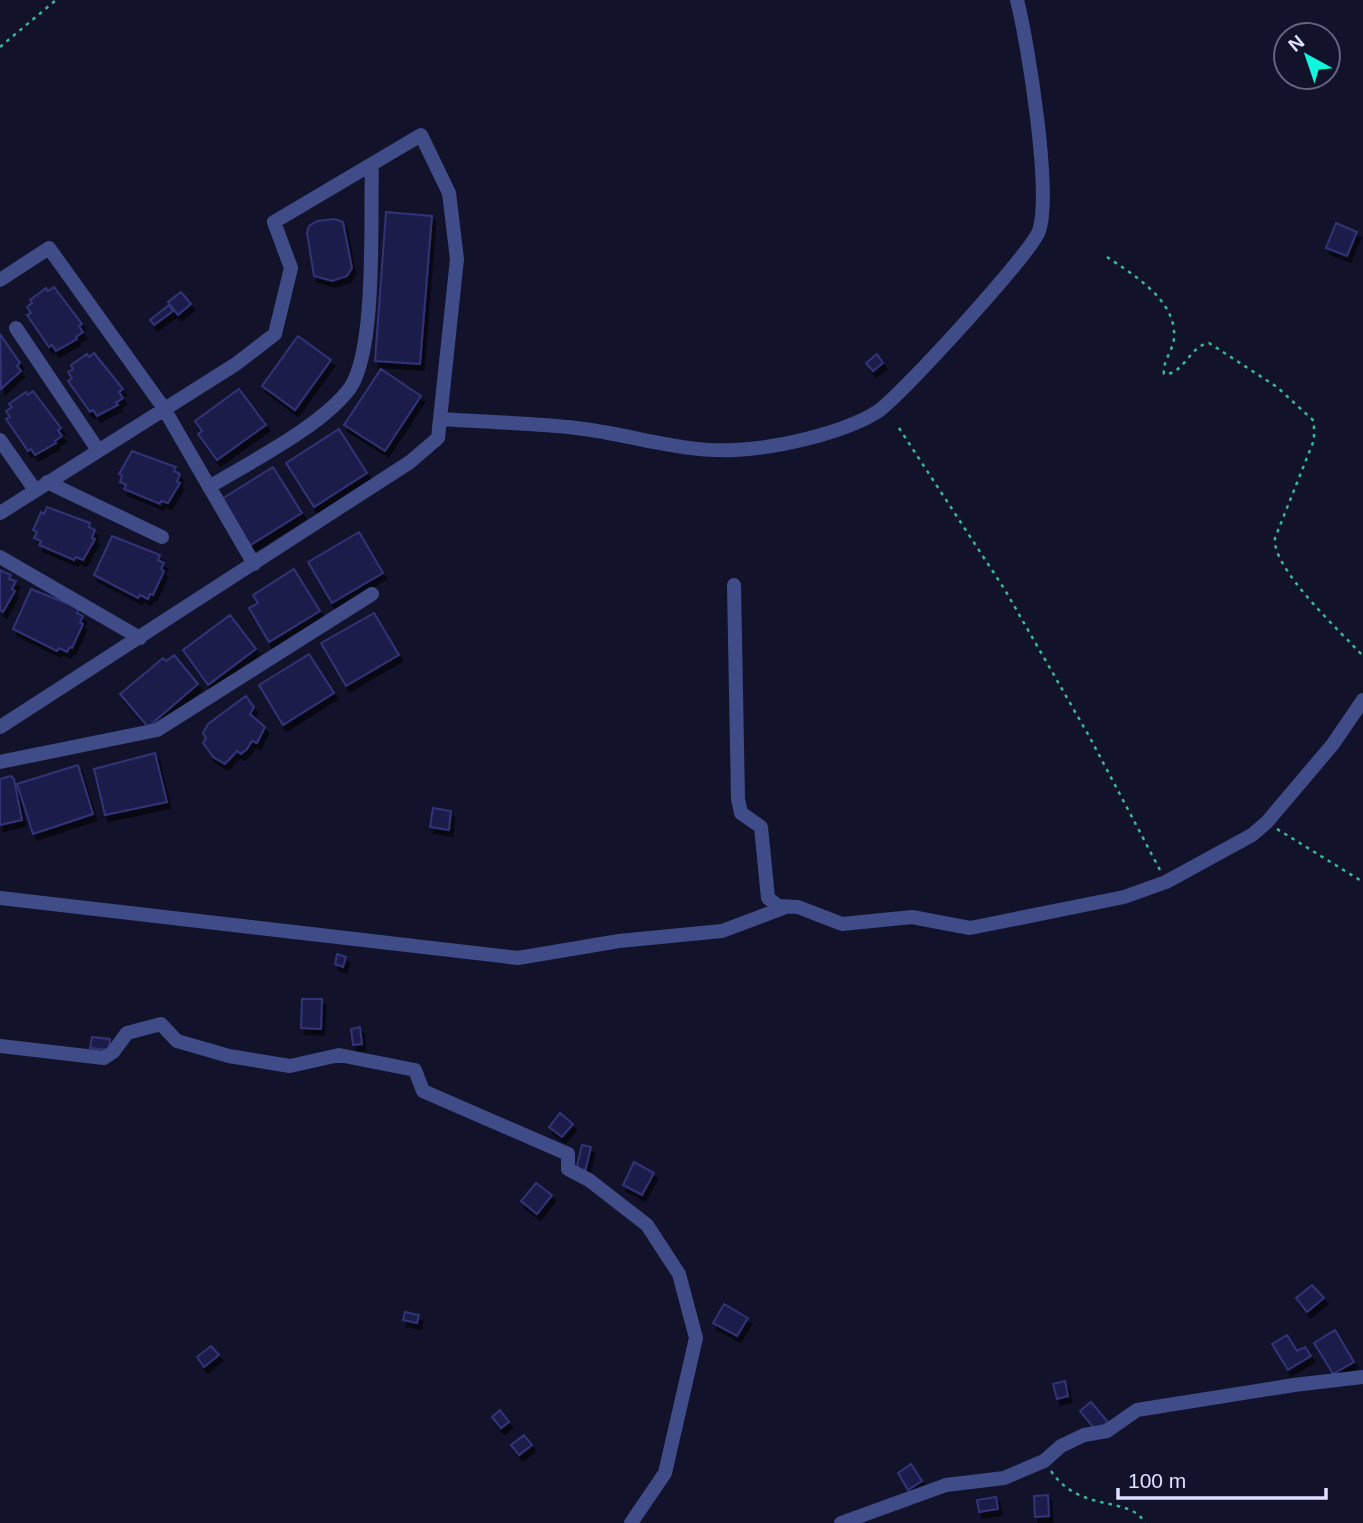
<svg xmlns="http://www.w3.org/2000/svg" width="1363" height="1523" viewBox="0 0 1363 1523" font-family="Arial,sans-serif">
  <defs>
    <filter id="shadow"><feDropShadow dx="3.5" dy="6" stdDeviation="0" flood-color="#0009"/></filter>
  </defs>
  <rect width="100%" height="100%" fill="#12132b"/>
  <!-- building -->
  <path fill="#1f1f4b" stroke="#323376" stroke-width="2" filter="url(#shadow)" d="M386 212 432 216 420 364 375 361Z
    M335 219 343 222 352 268 347 276 332 281 314 276 307 233 309 226 317 221Z
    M1336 223 1357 232 1347 256 1326 248Z
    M54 287 82 324 79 326 83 332 76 337 77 339 56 351 52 345 49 347 27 315 31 313 27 307 32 303 30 300 46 288 48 291Z
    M181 292 191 304 178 315 168 302Z
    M169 305 173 311 154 325 150 320Z
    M0 334 20 363 17 366 21 371 1 389Z
    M298 336 331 360 295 410 262 386Z
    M94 353 123 389 119 392 123 398 116 403 118 405 97 416 93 410 90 412 68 381 72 378 68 372 73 369 71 365 87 354 89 357Z
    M877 354 883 363 873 371 866 363Z
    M381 369 421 396 385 451 344 425Z
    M239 389 266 425 217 460 198 434 202 431 195 421Z
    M33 391 61 428 58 430 62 436 55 441 56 443 35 455 31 449 28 451 6 419 10 417 6 411 12 407 9 404 26 392 28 395Z
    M339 429 367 473 314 507 286 463Z
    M132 451 176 467 174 471 180 474 177 482 180 483 168 503 161 501 160 504 124 489 126 485 120 482 122 476 119 474Z
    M273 467 302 513 249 546 220 500Z
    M47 507 90 523 89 527 95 530 92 538 95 539 83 560 76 557 74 560 39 545 41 541 34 538 37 532 33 530 41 512 44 514Z
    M359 532 383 573 332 603 308 562Z
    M112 536 160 555 158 560 164 563 161 569 164 571 153 595 150 594 148 599 140 595 138 598 94 575Z
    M294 569 320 611 269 642 249 608 258 603 253 595Z
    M0 570 11 575 9 579 16 581 12 589 15 591 3 612 0 610Z
    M31 589 79 608 77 613 83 616 80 623 83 624 72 648 70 647 67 652 59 648 57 651 13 629Z
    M374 613 399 655 346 686 321 643Z
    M230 615 256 649 208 685 183 650Z
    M309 654 334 693 283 725 259 685Z
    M174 655 198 684 148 727 120 694 163 658 166 661Z
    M246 696 254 707 250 714 265 727 257 743 252 741 247 749 241 754 237 751 225 764 213 757 203 743 206 738 203 733 208 724Z
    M155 753 167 802 105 815 94 769Z
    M78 765 93 814 33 834 17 784Z
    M11 776 14 779 22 820 0 825V779Z
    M433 808 451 811 449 830 430 827Z
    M337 954 346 957 343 967 335 964Z
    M302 999H322L321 1029 301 1028Z
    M360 1027 362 1044 353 1045 351 1029Z
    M92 1037 110 1039 109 1050 90 1048Z
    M560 1113 573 1124 562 1137 549 1127Z
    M582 1145 591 1147 585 1172 576 1170Z
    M634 1162 654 1173 642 1195 623 1185Z
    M536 1183 552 1195 537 1214 521 1201Z
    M1312 1285 1324 1298 1307 1312 1296 1298Z
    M724 1304 748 1318 737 1336 713 1323Z
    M405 1312 419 1315 417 1323 403 1320Z
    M1335 1330 1354 1362 1333 1374 1314 1343Z
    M1287 1335 1297 1351 1305 1347 1311 1356 1288 1370 1272 1344Z
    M211 1346 219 1355 204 1367 197 1357Z
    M1065 1381 1068 1396 1057 1399 1053 1384Z
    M1091 1402 1108 1422 1096 1431 1080 1411Z
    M500 1410 509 1422 501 1428 492 1417Z
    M524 1435 532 1445 519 1455 511 1445Z
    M911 1464 922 1481 908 1490 898 1473Z
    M1048 1495 1049 1516 1035 1517 1034 1496Z
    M996 1497 998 1509 979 1512 977 1500Z"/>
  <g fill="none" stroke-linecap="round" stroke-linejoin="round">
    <!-- path -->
    <path stroke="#36b996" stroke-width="2.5" stroke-dasharray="3.5 5" stroke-linecap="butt" d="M0 47 56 0
      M1107 257C1134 275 1177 301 1174 338 1173 351 1162 362 1164 374 1184 375 1189 346 1209 343L1277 387 1314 421V440L1275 538C1271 568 1342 633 1363 656
      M899 428 1005 590 1089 736 1160 870
      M1277 829 1363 882
      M1051 1471C1080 1514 1130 1495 1145 1523"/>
    <!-- minor -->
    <path stroke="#3f4c88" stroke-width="14" d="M0 280 49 248 163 407 254 564
      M16 328 98 450
      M440 419C485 422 532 423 577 428 629 434 682 453 735 450 776 448 841 434 877 412 899 398 1032 252 1039 231 1052 193 1028 43 1017 0
      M0 440 35 490
      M47 482 162 537
      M209 487C250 462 322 426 350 388 377 349 370 215 372 164
      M0 513 236 364 275 334 291 268 274 222 421 135 449 193 457 259 438 438 410 462 0 727
      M0 557 140 638
      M734 585 738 799 741 813 761 827 768 898 778 906 798 907 842 924 912 917 970 928 1124 897 1166 882 1252 835 1267 822 1333 744 1363 700
      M0 762 157 730 372 594
      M0 898 518 958 619 941 722 931 786 907
      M0 1046 104 1058 113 1052 127 1033 161 1024 177 1041 229 1056 290 1066 339 1055 415 1070 423 1091 568 1154V1169L589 1180 647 1225 679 1274 696 1338 665 1473 631 1523
      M841 1523 946 1485 1004 1478 1044 1461 1061 1446 1084 1435 1107 1431 1137 1410 1294 1385 1363 1377"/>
  </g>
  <!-- north arrow -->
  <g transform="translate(1307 56) rotate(320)"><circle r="33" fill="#12132b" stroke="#63657f" stroke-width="2"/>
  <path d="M0-5L12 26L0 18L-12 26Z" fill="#11f6dd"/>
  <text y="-10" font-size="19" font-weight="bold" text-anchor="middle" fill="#dde0fe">N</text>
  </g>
  <!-- scale -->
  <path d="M1118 1488v10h208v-10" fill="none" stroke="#dde0fe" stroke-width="3.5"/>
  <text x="1128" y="1488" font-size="21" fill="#dde0fe" stroke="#12132b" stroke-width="5" paint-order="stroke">100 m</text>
</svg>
